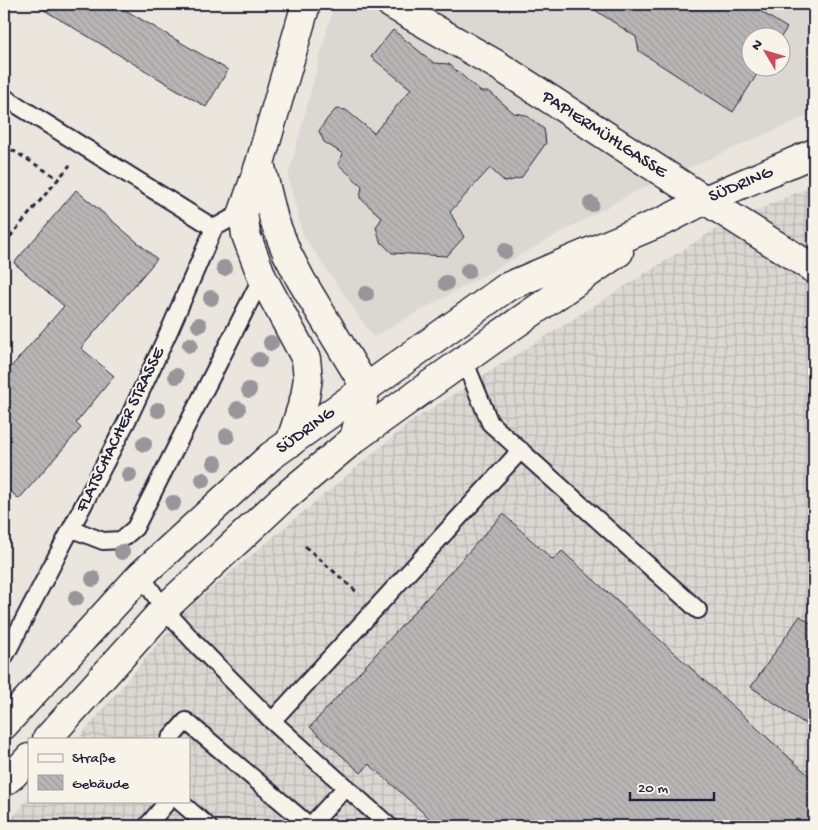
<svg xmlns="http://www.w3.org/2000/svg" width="818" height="830" viewBox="0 0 818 830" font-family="'Gochi Hand',sans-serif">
  <defs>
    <pattern id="industrial-grid" width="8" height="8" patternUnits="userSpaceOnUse" patternTransform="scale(1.25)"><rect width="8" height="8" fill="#dbd8d2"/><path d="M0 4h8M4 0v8" fill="none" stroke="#bcb9b5"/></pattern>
    <pattern id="building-back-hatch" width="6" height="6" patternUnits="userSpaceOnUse" patternTransform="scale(1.25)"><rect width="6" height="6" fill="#b8b6b5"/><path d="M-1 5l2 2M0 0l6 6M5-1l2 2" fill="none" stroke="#9e9c9d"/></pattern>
  </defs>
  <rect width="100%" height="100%" fill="#eae6de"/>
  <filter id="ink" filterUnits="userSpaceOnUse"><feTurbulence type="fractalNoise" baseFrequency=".02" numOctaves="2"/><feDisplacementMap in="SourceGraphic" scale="10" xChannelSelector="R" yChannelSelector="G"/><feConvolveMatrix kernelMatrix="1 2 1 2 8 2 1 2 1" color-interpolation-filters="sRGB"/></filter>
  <g filter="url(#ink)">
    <!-- built -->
    <path fill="#dbd8d2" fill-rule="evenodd" d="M334 4H814V113L634 192 373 337 303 235 288 177ZM750 38H780V68H750Z"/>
    <!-- industrial -->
    <path fill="url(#industrial-grid)" d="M814 185V826H5L29 798V801H189V739H78L187 609 413 420 719 227Z"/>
    <!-- building -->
    <path fill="url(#building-back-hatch)" stroke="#22223b" d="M34 4H115L228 70 206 107Z
      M586 4H749L787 28 780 38H750V68H761L733 112 639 51 636 37Z
      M393 30 434 63 449 64 481 92H490L514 113 526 115 544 129 546 143 521 178 505 182 490 168 450 212 464 237 447 256 392 253 380 241 376 227 382 218 360 198 362 186 338 164 343 154 324 142 319 131 327 119 336 109 346 110 374 133 411 89 371 57Z
      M76 190 157 259 81 348 114 376 76 423 81 428 19 499 4 486V375L64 306 14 263Z
      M503 514 553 560 562 551 814 780V826H438L369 764 361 773 310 727Z
      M800 616 814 626V730L751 687Z"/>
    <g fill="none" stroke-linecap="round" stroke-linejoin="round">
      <!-- lane casing -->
      <g stroke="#22223b" stroke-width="20">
        <path id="lane" d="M4 97 214 228
          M464 360 490 423 698 610
          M72 529 103 541 121 540 135 528 262 277
          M141 575 164 609 195 643 272 721 389 826
          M4 658 129 417 170 329 214 228 248 209
          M272 721 521 450
          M170 739 186 721 310 826
          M179 801 208 826
          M147 826 168 801
          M310 826 346 787"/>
      </g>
      <!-- street casing -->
      <g stroke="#22223b" stroke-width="31">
        <path id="street" d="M391 4 499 66 705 200 814 269"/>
      </g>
      <!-- secondary casing -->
      <g stroke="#22223b" stroke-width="31">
        <path id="secondary" d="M260 163 274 220 287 253 301 280 366 388 354 439
          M290 443 305 397 308 378 306 359 262 277 246 235 243 212 260 163 306 4"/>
      </g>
      <!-- primary casing -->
      <g stroke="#22223b" stroke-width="31">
        <path id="primary" d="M4 725 141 575 271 456 507 287 668 219 705 200 814 153
          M47 739 164 609 280 501 354 439 495 338 619 252
          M4 782 14 774 29 758"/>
      </g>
      <!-- path -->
      <path stroke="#22223b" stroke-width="3" stroke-dasharray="5 4" stroke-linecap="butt" d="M4 145 59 179
        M4 244 70 165
        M305 546 359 594"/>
      <!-- lane -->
      <use href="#lane" stroke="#f7f3e8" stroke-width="16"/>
      <!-- street -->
      <use href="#street" stroke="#f7f3e8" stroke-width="28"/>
      <!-- secondary -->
      <use href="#secondary" stroke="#f7f3e8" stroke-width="28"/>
      <!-- primary -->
      <use href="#primary" stroke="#f7f3e8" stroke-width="28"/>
    </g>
    <!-- trees -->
    <g fill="#98969b">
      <circle cx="591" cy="204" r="8"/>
      <circle cx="505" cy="251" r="8"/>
      <circle cx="224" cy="268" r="8"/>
      <circle cx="468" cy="271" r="8"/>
      <circle cx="446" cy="283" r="8"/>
      <circle cx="366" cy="294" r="8"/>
      <circle cx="211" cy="298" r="8"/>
      <circle cx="199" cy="325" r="8"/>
      <circle cx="271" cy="343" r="8"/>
      <circle cx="190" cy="345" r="8"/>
      <circle cx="259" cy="360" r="8"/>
      <circle cx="176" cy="376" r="8"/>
      <circle cx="249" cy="390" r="8"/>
      <circle cx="238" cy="409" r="8"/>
      <circle cx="158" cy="410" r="8"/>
      <circle cx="227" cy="436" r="8"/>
      <circle cx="144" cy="444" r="8"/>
      <circle cx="215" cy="463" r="8"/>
      <circle cx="129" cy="475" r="8"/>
      <circle cx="203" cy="480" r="8"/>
      <circle cx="173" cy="503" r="8"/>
      <circle cx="122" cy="552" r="8"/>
      <circle cx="93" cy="579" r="8"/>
      <circle cx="76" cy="598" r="8"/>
    </g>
  </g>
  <g text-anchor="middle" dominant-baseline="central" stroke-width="4" stroke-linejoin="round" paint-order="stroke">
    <!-- street labels -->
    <g font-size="18" fill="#22223b" stroke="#f7f3e8">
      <text transform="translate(604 135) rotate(33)">PAPIERMÜHLGASSE</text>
      <text transform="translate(741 185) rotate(-23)">SÜDRING</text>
      <text transform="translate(121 430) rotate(-64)">FLATSCHACHER STRASSE</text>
      <text transform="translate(306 431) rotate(-36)">SÜDRING</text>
    </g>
  </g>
  <!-- margin -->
  <rect width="818" height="830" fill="none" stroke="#f7f3e8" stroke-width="20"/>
  <rect x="10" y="10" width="798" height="810" fill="none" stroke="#22223b" stroke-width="2" filter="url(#ink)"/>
  <!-- legend -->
  <rect x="28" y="738" width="162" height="65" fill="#f7f3e8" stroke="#a29fa3"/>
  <rect x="38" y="754" width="25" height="8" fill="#f7f3e8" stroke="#a29fa3"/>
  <text x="72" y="762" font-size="15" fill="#22223b">Straße</text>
  <rect x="38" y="775" width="25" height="15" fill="url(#building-back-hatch)" stroke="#a29fa3"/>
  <text x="72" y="788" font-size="15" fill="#22223b">Gebäude</text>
  <!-- north arrow -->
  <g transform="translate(766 52) rotate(308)"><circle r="24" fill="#f7f3e8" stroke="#a29fa3"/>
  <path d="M0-4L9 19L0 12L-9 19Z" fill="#d1495b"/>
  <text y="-8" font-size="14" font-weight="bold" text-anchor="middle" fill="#22223b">N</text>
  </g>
  <!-- scale -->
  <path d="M630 792v8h84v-8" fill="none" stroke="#22223b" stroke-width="2.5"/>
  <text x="638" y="792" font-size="15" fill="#22223b" stroke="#f7f3e8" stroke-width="4" paint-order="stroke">20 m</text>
</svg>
